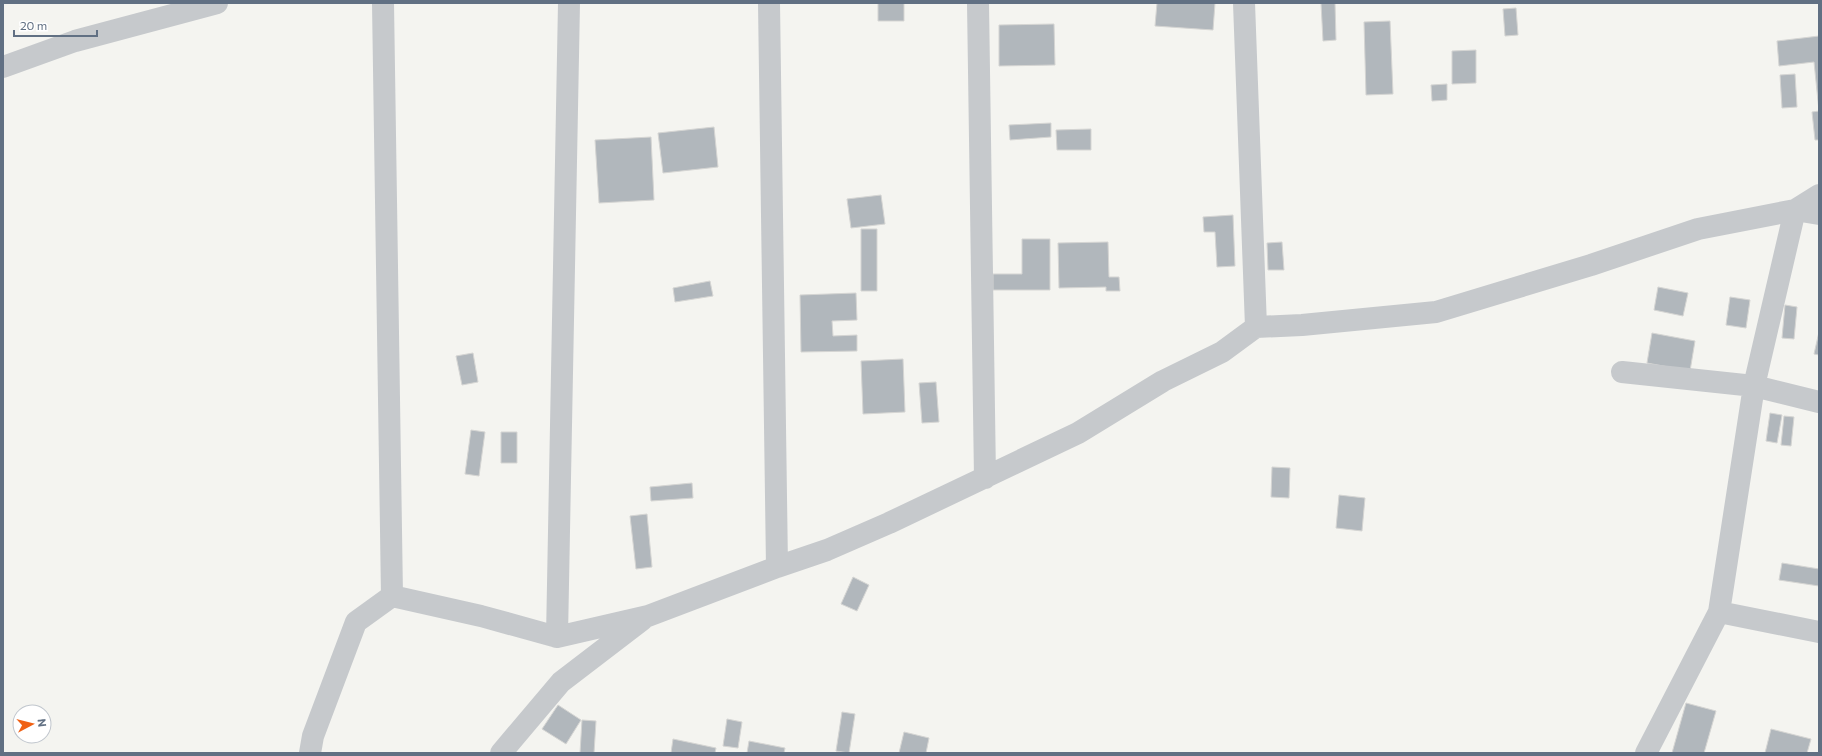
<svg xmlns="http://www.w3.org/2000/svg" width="1822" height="756" viewBox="0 0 1822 756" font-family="Commissioner,sans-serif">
  <rect width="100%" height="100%" fill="#f4f4f0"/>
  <!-- building -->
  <path fill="#b1b7bc" stroke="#d5d5d3" d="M878 3H904V21H878Z
    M1157 3H1215L1213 30 1155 26Z
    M1321 3H1335L1336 40 1323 41Z
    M1516 8 1518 35 1505 36 1503 9Z
    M1390 21 1393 94 1366 95 1364 22Z
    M1054 24 1055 65 999 66V25Z
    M1819 36V111L1814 62 1779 66 1777 41Z
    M1476 50V83L1452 84V51Z
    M1795 74 1797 107 1782 108 1780 75Z
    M1447 84V100L1432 101 1431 85Z
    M1819 111V140H1815L1812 112Z
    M1051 123V137L1010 140 1009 125Z
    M714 127 718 167 663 173 658 133Z
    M1091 129V150H1057L1056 130Z
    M651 137 654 200 599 203 595 140Z
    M881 195 885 224 851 228 847 199Z
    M1233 215 1235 266 1217 267 1215 232H1204L1203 217Z
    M861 229H877V291H861Z
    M1022 239H1050V290H993V274H1022Z
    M1108 242 1109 277H1119L1120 291H1106V287L1059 288 1058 243Z
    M1282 242 1284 270H1268L1267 243Z
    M710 281 713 296 675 302 673 288Z
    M1658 287 1688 293 1683 316 1654 310Z
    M856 293 857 320 832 321 833 336 857 335V351L801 352 800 295Z
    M1730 297 1750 300 1746 328 1726 325Z
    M1785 305 1797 307 1794 339 1782 338Z
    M1819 332V355L1814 354Z
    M1652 333 1695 341 1690 371 1647 363Z
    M473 353 478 382 462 385 456 356Z
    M903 359 905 412 863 414 861 361Z
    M936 382 939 422 922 423 919 383Z
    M1770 413 1782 415 1777 443 1766 441Z
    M1784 416 1794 417 1791 446 1781 445Z
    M471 430 485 432 479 476 465 474Z
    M501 432H517V463H501Z
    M1272 467 1290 468 1289 498 1271 497Z
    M692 483 693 498 651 501 650 487Z
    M1339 495 1365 498 1362 531 1336 528Z
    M647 514 652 567 636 569 630 516Z
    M1782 563 1819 569V586L1779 580Z
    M853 577 869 585 857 611 841 604Z
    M1686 703 1716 711 1704 753H1672Z
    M558 705 581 720 566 744 542 729Z
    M842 712 855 714 849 753 836 751Z
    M727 719 742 722 738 748 723 746Z
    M582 720 596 721 594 753H580Z
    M1771 729 1811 739 1807 753H1765Z
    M904 732 929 738 926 753H899Z
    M673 739 716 748 715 753H671Z
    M749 741 785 748 784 753H747Z"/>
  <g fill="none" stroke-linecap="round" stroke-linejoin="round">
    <!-- minor -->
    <path stroke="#c6c9cc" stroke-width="22" d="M383 3 392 596
      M769 3 777 567
      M978 3 985 478
      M1244 3 1256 327
      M3 67 75 41 217 3
      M1622 372 1754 386 1819 402
      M1719 612 1819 632
      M557 637 569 3
      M310 753 313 736 356 622 392 596 481 616 557 637 648 616 777 567 827 550 889 523 1078 433 1163 381 1222 352 1256 327 1302 325 1436 312 1591 265 1698 229 1795 210 1819 195
      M501 753 561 682 642 620
      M1646 753 1719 612 1754 386 1795 210 1819 214"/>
  </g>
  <!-- border -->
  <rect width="1822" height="756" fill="none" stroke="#617083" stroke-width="8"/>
  <!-- north arrow -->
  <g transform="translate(32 724) rotate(83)"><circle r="19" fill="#ffffff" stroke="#c0c6cd"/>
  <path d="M0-3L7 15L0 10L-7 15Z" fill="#f06114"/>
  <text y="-6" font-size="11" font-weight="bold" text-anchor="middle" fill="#617083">N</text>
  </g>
  <!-- scale -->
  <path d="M14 30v6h83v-6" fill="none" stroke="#617083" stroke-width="2"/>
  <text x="20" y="30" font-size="12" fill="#617083" stroke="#ffffff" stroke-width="3" paint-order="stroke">20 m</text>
</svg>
